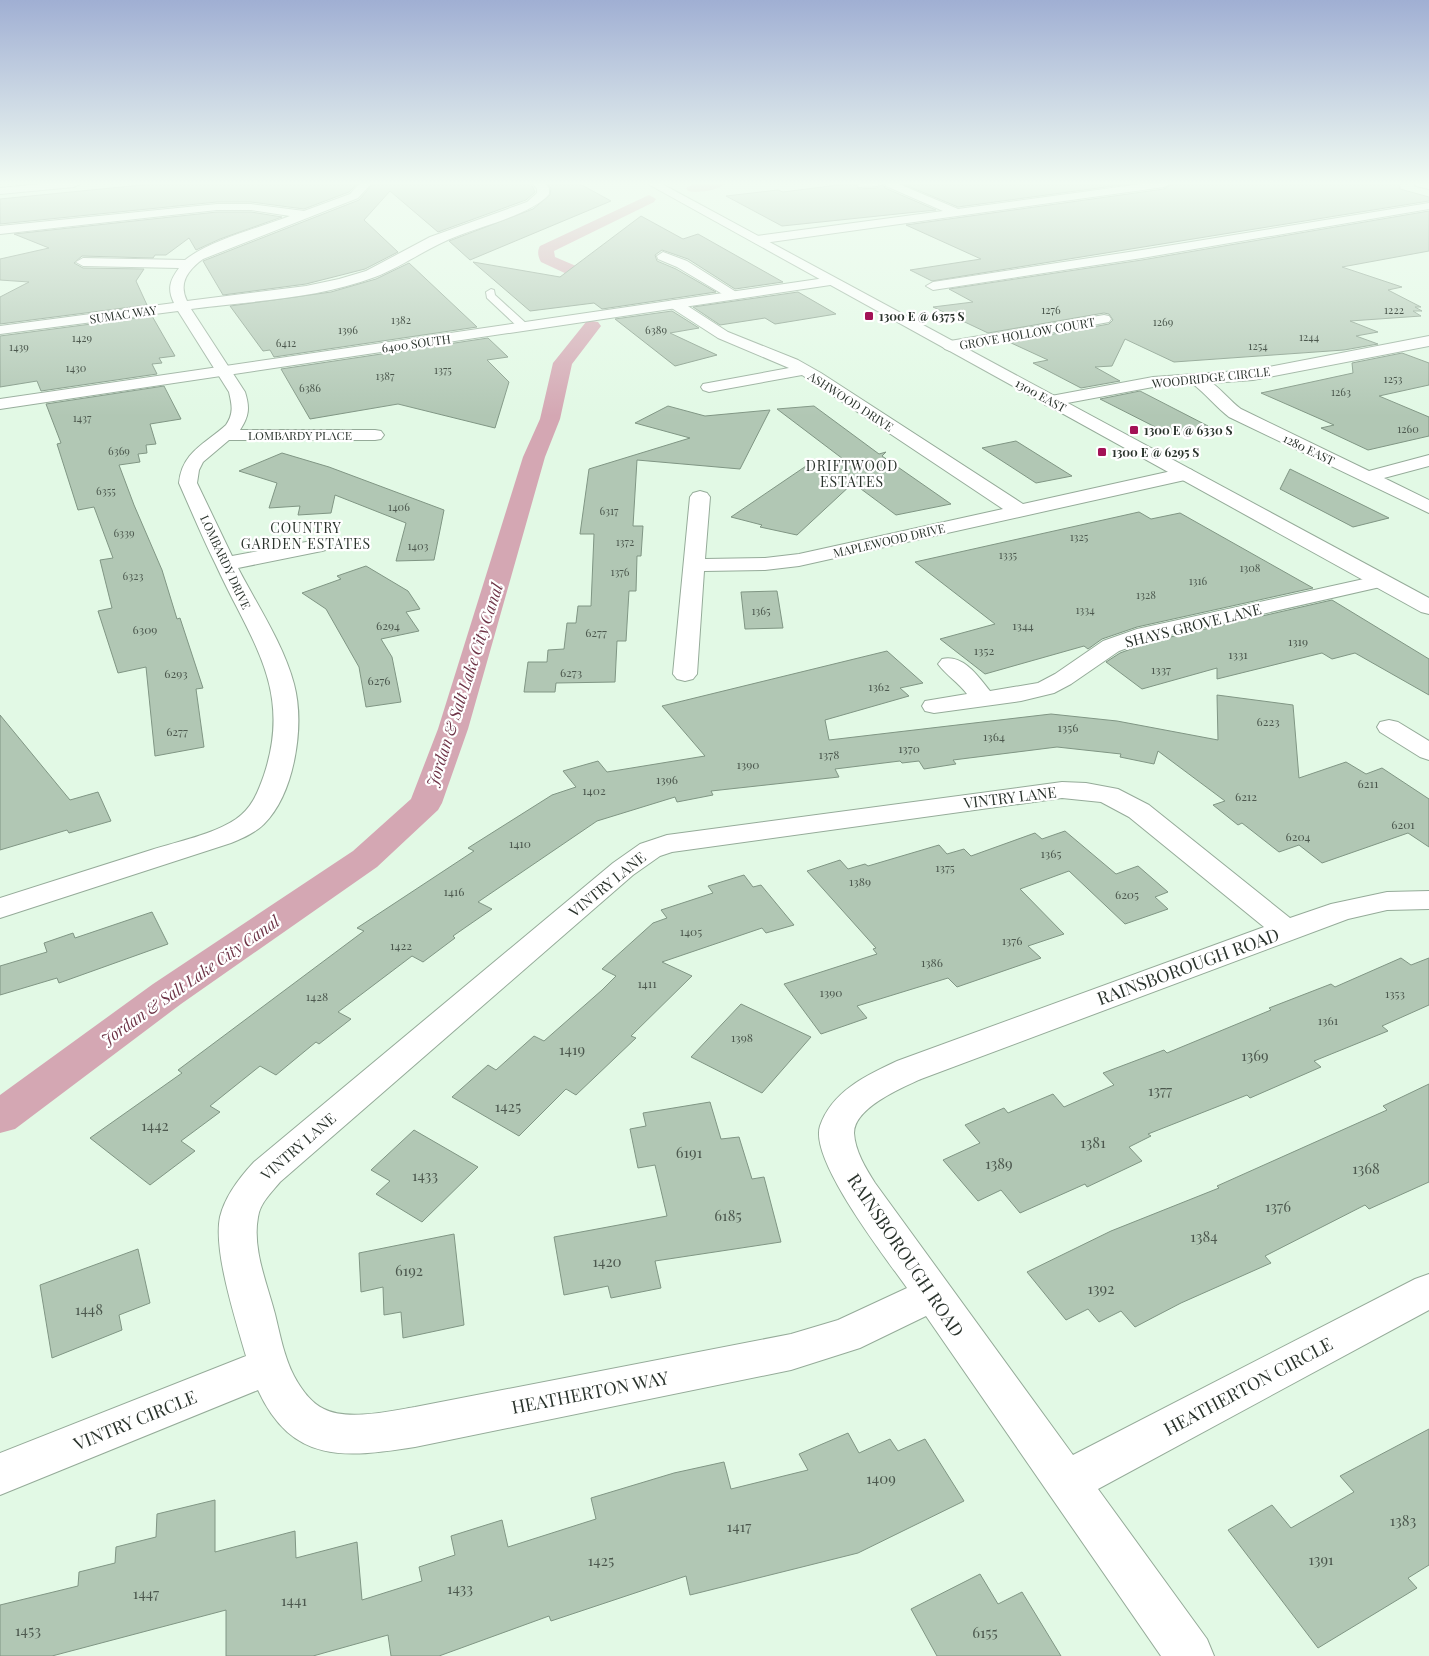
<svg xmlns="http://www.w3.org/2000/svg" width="1429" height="1656" viewBox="0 0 1429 1656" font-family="'Playfair Display',serif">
  <rect width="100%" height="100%" fill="#e2f9e5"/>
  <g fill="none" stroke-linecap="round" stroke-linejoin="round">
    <!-- canal -->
    <path fill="#d4a7b3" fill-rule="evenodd" d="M693 184H724C718 191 697 193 688 191L686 188Z
      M649 195 656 199 654 202 554 251 555 257 611 281 615 292 613 296H601L597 288 541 262C538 257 537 251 540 246Z
      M592 321 598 322 601 326 572 364 560 419 545 457 468 729 442 803 438 810 377 867 181 1004 15 1129 0 1133V1095L153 984 353 851 411 799 438 729 523 457 540 419 553 363 586 322Z"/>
  </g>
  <!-- building -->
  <path fill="#b1c7b4" stroke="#809684" d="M152 184H357L349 192 304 209 251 202H217L0 224V199Z
    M373 184H531L535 192 526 200 438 232 390 191 364 220 398 252 365 269 306 284 223 295 203 261 359 200Z
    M547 184H580L611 201 470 260 449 241 533 209 550 195 551 188Z
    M846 184H856L859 189 877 188 883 184 885 188 936 210 782 226 726 196 778 190 783 192Z
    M903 184H1128L958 207Z
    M1172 184H1400V189L1429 197V201L932 281 910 270 981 259 906 225 1164 189Z
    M1429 211V251L1342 267 1402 287 1388 290 1421 307H1415L1422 311H1413L1421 316 1350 321 1378 332 1356 336 1378 344 1344 350 1174 362 1125 339 1112 366 1095 367 1120 381 1081 388 1033 363 1048 360 1009 342 1109 324 1113 320 1109 314 1104 313 988 333 933 307 973 302 949 289 1142 260Z
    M217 212H251L282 217 220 239 196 250 189 238 166 255H155L153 258 82 256 74 263 83 268 144 269 136 281 147 305 0 324V297L29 282 0 280V259L49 248 14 234Z
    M641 216 683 239 698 234 783 282 735 289 688 259 662 250 655 255 657 261 676 269 716 292 602 309 594 303 530 311 473 262 560 277Z
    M409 263 477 327 274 357 270 350 263 351 230 306 331 292 376 279Z
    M798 292 836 314 775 324 765 318 720 325 693 307Z
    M672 311 699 328 670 333 717 355 675 366 615 319Z
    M152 316 175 356 159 358 162 363 152 364 157 374 41 391 37 381 0 387V336Z
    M488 338 508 357 487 360 509 382 495 428 398 404 310 419 281 369Z
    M1402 353 1429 363V385L1379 396 1429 417V436L1368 450 1321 428 1334 425 1261 393 1353 373 1352 363Z
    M164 386 181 419 150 424 156 444 146 445 147 453 138 454 140 462 119 465 134 505 162 570 177 619 180 618 203 688 196 689 204 747 155 756 146 667 118 673 98 611 112 608 100 560 113 558 94 507 78 510 57 444 61 443 46 404Z
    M1140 391 1208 426 1169 434 1100 399Z
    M668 406 705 416 770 410 740 469 637 460 633 526H643L641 556H637L636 591H629L626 641H617L615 682 556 683 555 692H524L528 662H547L548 650 564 649 567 623H576L578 606H591L594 534H580L589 469 690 438 635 423Z
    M814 406 879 454 886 452 882 456 951 504 896 515 853 483 797 535 760 527 762 525 731 517 809 464 843 459 777 409Z
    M1016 441 1072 476 1036 483 982 448Z
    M282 453 329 467 444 510 434 560 396 561 406 523 335 495 331 513 298 515 300 506 269 508 277 483 239 471Z
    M1290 469 1389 518 1353 527 1280 489Z
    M1139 512 1151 519 1180 513 1313 588 1137 627 1102 639 1088 649 1084 646 985 674 940 639 995 624 915 562Z
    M366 566 408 591 420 609 406 612 419 631 381 639 392 657 401 702 366 707 359 667 326 609 302 593 341 579 337 576Z
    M777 591 783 628 745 629 741 592Z
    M1332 600 1429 659V695L1355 653 1332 659 1322 653 1217 679V668L1142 689 1106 662 1120 653 1153 641Z
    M887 651 923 683 900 688 909 696 825 720 829 740 1051 714 1117 721 1218 740 1217 695 1293 705 1299 778 1346 762 1366 774 1382 768 1429 799V847L1408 833 1322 863 1299 845 1279 852 1242 823 1238 825 1213 805 1225 801 1158 751 1154 764 1120 757 1121 754 1057 747 953 760 956 764 924 769 919 761 902 763 900 761 835 769 839 777 711 791 713 795 677 802 675 797 597 821 478 902 492 909 453 936 455 938 423 962 412 956 338 1012 351 1019 319 1044 316 1042 276 1075 260 1066 210 1106 220 1112 181 1141 195 1151 150 1185 90 1138 182 1073 178 1070 364 931 357 928 474 851 468 848 552 795 576 787 563 771 598 761 607 772 705 756 662 706Z
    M0 715 70 800 98 792 111 821 69 833 67 830 0 850Z
    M1065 831 1116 874 1138 866 1168 892 1155 897 1168 909 1125 924 1069 871 1020 889 1064 934 1028 946 1041 958 957 987 948 978 857 1006 867 1018 821 1034 784 984 877 954 873 949 876 948 807 871 840 860 848 869 865 864 868 866 939 845 947 854 964 849 971 856 1035 833 1042 839Z
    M744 875 753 887 761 885 794 925 766 933 762 928 662 962 692 976 631 1036 636 1038 576 1095 566 1089 519 1136 452 1097 488 1065 496 1070 534 1036 544 1041 602 990 616 976 602 969 653 923 667 918 661 910 713 893 708 886Z
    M152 912 168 944 59 983 57 978 0 995V966L47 952 44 943 73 933 75 938Z
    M1401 958 1411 965 1429 958V1005L1382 1026 1388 1031 1314 1061 1321 1067 1250 1098 1247 1095 1148 1134 1151 1136 1129 1147 1142 1161 1087 1187 1085 1184 1020 1213 1001 1190 978 1201 943 1160 980 1143 965 1125 1004 1108 1008 1113 1053 1094 1064 1107 1114 1085 1103 1073 1164 1050 1167 1053 1271 1010 1269 1008 1331 984 1335 987Z
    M741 1004 811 1037 762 1093 691 1057Z
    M1429 1084V1182L1369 1209 1365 1205 1265 1256 1271 1263 1181 1303 1135 1327 1121 1311 1099 1322 1088 1309 1066 1320 1027 1272 1111 1231 1219 1188 1217 1186 1387 1110 1383 1106Z
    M710 1102 721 1139 739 1137 752 1179 764 1177 781 1242 655 1261 661 1288 611 1298 608 1286 564 1295 554 1237 667 1216 655 1165 638 1168 630 1129 646 1126 643 1113Z
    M414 1130 478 1167 422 1222 376 1194 390 1181 371 1170Z
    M454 1234 464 1325 403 1338 401 1312 384 1315 383 1287 361 1292 359 1253Z
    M138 1249 150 1303 119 1315 122 1330 52 1358 40 1285Z
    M1429 1429V1565L1408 1578 1417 1588 1318 1648 1228 1530 1272 1505 1291 1528 1354 1492 1340 1476Z
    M848 1433 859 1453 890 1439 898 1451 925 1439 964 1501 858 1553 690 1595 686 1576 551 1621 549 1616 439 1656H391L388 1635 313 1656H226V1610L52 1656H0V1605L78 1586 79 1572 115 1563 116 1547 156 1537 157 1514 215 1500V1552L295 1531 296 1558 357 1542 362 1600 422 1581 419 1567 455 1555 451 1536 502 1520 508 1547 596 1519 591 1498 674 1473 724 1462 731 1489 808 1470 799 1454Z
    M980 1574 998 1604 1022 1592 1061 1656H937L911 1609Z"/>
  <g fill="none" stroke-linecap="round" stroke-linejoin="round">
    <!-- service casing -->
    <g stroke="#95ab99" stroke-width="2">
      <path id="service" d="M491 289 494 290 495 295 528 325V329H520L487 298 486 292Z"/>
    </g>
    <!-- minor casing -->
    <g stroke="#95ab99" stroke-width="2">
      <path id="minor" d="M41 184H80L74 187 0 194V188Z
        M359 184H371L358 198 203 259C188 270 178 283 187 301L306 286 339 279 366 271 430 237 527 202 537 193V189L533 184H545L549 188V194C534 213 483 226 460 235 429 246 404 266 375 277 317 299 251 301 191 309L245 392C250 408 249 416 240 430H375L381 431 384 435 381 439 375 440H229L203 462 199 470 197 483 232 556 322 539 329 541 332 545 329 549 322 551 238 568C257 605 283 643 294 684 305 725 295 793 264 824 255 833 243 838 231 843L0 918V898C50 882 101 866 151 850 179 841 212 835 236 819 252 808 258 792 264 775 293 688 250 640 216 565 203 539 191 510 179 483 182 452 205 444 226 425 234 413 232 405 229 392L178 311 0 334V326L174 303C167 289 170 280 179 268L83 266 76 262 83 258 185 260C210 240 259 228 290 216L251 210H217L0 234V226L217 204H251L304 211 350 194Z
        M858 184H879L877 186 859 187Z
        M885 184H899L958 209 1141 184H1170L1164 187 757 244 751 240 757 236 943 211 886 186Z
        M1414 184H1429V189L1416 186Z
        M1429 203V209L1142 258 933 290 926 286 933 282 1142 250Z
        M663 252 687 261 741 295 734 299 729 298 677 267 658 259 657 256Z
        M675 300 680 301 728 332 798 360 821 373 1023 504 1185 468 1192 470 1194 474 1192 478 1185 480 799 566 765 570 704 571 697 674 693 679 685 681 677 679 673 674 690 497 693 493 700 491 707 493 710 497 705 559 765 558 799 554 1003 509 802 375 709 392 703 390 701 387 703 384 789 368 718 338 670 307 668 304 670 301Z
        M1104 315 1109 316 1111 319 1109 322 950 351 945 349 942 346 945 343 950 341Z
        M1429 336V346L1253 380 1212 383C1223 391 1230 401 1241 409L1369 471 1429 455V466L1384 478 1429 500V513L1229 417C1216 407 1206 394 1193 384L1153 387 1051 406 1045 405 1043 401 1045 397 1051 396 1153 377 1253 370Z
        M1382 575 1389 577 1393 581 1389 585 1152 639 1119 651 1071 684 1054 693 1021 701 934 713 925 711 922 706 925 701 967 694C959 683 946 675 938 664L942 659C963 654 978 676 990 691L1038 683 1055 674 1103 641 1137 629Z
        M1389 720 1398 722 1429 741V760L1420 757 1380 732 1377 727 1380 722Z
        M1062 782 1086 783 1118 789 1149 805 1290 918 1331 904 1387 892 1429 891V909L1387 910 1348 919 921 1079C901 1088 854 1108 854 1133 855 1151 866 1169 875 1183L1073 1455 1415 1279 1429 1274V1310L1098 1489 1207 1639 1214 1656H1161L926 1316 860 1348 791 1370 415 1447C345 1458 292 1464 258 1390L0 1495V1453L246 1356C236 1321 213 1251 220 1217 225 1196 240 1177 254 1162L613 863 640 844 667 835ZM1062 798 1101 802 1129 817 1264 927 897 1061C867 1075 832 1091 820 1126 809 1160 886 1258 907 1288L838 1320 791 1334 415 1407C391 1411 347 1421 324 1409 311 1403 301 1389 294 1376 284 1357 280 1334 275 1314 267 1283 252 1249 258 1217 260 1203 271 1193 280 1182L633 875 660 856 672 852Z"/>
    </g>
    <!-- tertiary casing -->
    <g stroke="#95ab99" stroke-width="2">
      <path id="tertiary" d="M832 277 839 281 837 284 0 409V399Z"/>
    </g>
    <!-- secondary casing -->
    <g stroke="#95ab99" stroke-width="2">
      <path id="secondary" d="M648 184H662L1429 598V614L1421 612Z"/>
    </g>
    <!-- service -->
    <use href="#service" fill="#fff" fill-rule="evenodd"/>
    <!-- minor -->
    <use href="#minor" fill="#fff" fill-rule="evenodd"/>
    <!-- tertiary -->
    <use href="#tertiary" fill="#fff" fill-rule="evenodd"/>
    <!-- secondary -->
    <use href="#secondary" fill="#fff" fill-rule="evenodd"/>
  </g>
  <!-- sky -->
  <linearGradient id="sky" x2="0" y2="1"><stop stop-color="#a0afd3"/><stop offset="0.44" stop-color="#f2fcf3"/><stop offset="1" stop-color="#f2fcf3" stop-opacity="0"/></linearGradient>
  <rect width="1429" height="416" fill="url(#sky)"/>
  <!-- markers -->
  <g fill="#a31256" stroke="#fff" stroke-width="2">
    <rect x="864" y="311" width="10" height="10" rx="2.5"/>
    <rect x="1129" y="425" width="10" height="10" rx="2.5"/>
    <rect x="1097" y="447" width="10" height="10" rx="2.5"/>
  </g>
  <g text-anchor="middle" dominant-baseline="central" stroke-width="4.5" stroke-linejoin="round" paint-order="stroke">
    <!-- far-number labels -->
    <g font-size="11" fill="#4c584e">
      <text x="1051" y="309">1276</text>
      <text x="1394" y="309">1222</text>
      <text x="401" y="319">1382</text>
      <text x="1163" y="321">1269</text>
      <text x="348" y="329">1396</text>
      <text x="656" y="329">6389</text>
      <text x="1309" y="336">1244</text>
      <text x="82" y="337">1429</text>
      <text x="286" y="342">6412</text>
      <text x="1258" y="345">1254</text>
      <text x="19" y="346">1439</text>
      <text x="76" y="367">1430</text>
      <text x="443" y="369">1375</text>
      <text x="385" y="375">1387</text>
      <text x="1393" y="378">1253</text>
      <text x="310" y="387">6386</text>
      <text x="1341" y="391">1263</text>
      <text x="82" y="417">1437</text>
      <text x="1408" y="428">1260</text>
      <text x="119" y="450">6369</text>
      <text x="106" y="490">6355</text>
      <text x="399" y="506">1406</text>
      <text x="609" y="510">6317</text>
      <text x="124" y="532">6339</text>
      <text x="1079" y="536">1325</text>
      <text x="625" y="541">1372</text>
      <text x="418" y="545">1403</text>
      <text x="1008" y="554">1335</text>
      <text x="1250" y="567">1308</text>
      <text x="620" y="571">1376</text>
      <text x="133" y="575">6323</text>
      <text x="1198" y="580">1316</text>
      <text x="1146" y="594">1328</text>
      <text x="1085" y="609">1334</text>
      <text x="761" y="610">1365</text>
    </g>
    <!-- far-street labels -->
    <g font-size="12" fill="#2a332c" stroke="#fff">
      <text transform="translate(123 314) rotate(-8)">SUMAC WAY</text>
      <text transform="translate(1027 333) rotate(-10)">GROVE HOLLOW COURT</text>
      <text transform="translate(416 343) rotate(-8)">6400 SOUTH</text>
      <text transform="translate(1211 377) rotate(-6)">WOODRIDGE CIRCLE</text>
      <text transform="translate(1041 395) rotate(29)">1300 EAST</text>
      <text transform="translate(851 401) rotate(33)">ASHWOOD DRIVE</text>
      <text x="300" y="435">LOMBARDY PLACE</text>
      <text transform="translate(1309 449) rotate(26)">1280 EAST</text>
      <text transform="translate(889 540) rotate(-13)">MAPLEWOOD DRIVE</text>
      <text transform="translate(226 562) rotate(65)">LOMBARDY DRIVE</text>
    </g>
    <!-- far-poi labels -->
    <g font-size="12" font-weight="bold" fill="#2a332c" stroke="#fff" text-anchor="start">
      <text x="879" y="316">1300 E @ 6375 S</text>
      <text x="1144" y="430">1300 E @ 6330 S</text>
      <text x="1112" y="452">1300 E @ 6295 S</text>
    </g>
    <!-- number labels -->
    <g font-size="12" fill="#4c584e">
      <text x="388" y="625">6294</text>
      <text x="1023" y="625">1344</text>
      <text x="145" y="629">6309</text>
      <text x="596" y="632">6277</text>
      <text x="1298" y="641">1319</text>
      <text x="984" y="650">1352</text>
      <text x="1238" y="654">1331</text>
      <text x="1161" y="669">1337</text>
      <text x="571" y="672">6273</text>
      <text x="176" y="673">6293</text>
      <text x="379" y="680">6276</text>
      <text x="879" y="686">1362</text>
      <text x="1268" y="721">6223</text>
      <text x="1068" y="727">1356</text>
      <text x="177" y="731">6277</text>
      <text x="994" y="736">1364</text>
      <text x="909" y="748">1370</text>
      <text x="829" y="754">1378</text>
      <text x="748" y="764">1390</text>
      <text x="667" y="779">1396</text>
      <text x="1368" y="783">6211</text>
      <text x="594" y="790">1402</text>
      <text x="1246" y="796">6212</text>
      <text x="1403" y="824">6201</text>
      <text x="1298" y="836">6204</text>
      <text x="520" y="843">1410</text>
      <text x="1051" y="853">1365</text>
      <text x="945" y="867">1375</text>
      <text x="860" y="881">1389</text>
      <text x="454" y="891">1416</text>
      <text x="1127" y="894">6205</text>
      <text x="691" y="931">1405</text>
      <text x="1012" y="940">1376</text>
      <text x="401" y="945">1422</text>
      <text x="932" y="962">1386</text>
      <text x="647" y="983">1411</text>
      <text x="831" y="992">1390</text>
      <text x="1395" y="993">1353</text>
      <text x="317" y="996">1428</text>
      <text x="1328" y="1020">1361</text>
      <text x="742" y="1037">1398</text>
    </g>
    <!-- far-neighbourhood labels -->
    <g font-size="14" letter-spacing="1" fill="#2a332c" stroke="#fff">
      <text x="852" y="465">DRIFTWOOD<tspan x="852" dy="16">ESTATES</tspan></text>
      <text x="306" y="527">COUNTRY<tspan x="306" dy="16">GARDEN ESTATES</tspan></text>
    </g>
    <!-- street labels -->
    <g font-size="15" fill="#2a332c" stroke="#fff">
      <text transform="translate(1193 625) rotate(-14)">SHAYS GROVE LANE</text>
      <text transform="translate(1010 797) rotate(-7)">VINTRY LANE</text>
      <text transform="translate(607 884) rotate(-39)">VINTRY LANE</text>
      <text transform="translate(298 1146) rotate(-41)">VINTRY LANE</text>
    </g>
    <!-- near-number labels -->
    <g font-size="15" fill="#4c584e">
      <text x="572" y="1049">1419</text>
      <text x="1255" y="1055">1369</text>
      <text x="1160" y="1090">1377</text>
      <text x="508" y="1106">1425</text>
      <text x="155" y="1125">1442</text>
      <text x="1093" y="1142">1381</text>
      <text x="689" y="1152">6191</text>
      <text x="999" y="1163">1389</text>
      <text x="1366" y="1168">1368</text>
      <text x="425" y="1175">1433</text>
      <text x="1278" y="1206">1376</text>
      <text x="728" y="1215">6185</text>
      <text x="1204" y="1236">1384</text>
      <text x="607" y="1261">1420</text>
      <text x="409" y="1270">6192</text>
      <text x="1101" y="1288">1392</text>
      <text x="89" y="1309">1448</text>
      <text x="881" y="1478">1409</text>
      <text x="1403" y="1520">1383</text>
      <text x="739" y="1526">1417</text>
      <text x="1321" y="1559">1391</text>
      <text x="601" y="1560">1425</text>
      <text x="460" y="1588">1433</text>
      <text x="146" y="1593">1447</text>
      <text x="294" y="1600">1441</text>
      <text x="28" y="1630">1453</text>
      <text x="985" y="1632">6155</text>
    </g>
    <!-- water labels -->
    <g font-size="16" font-style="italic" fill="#6d3346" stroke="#fff">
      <text transform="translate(464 685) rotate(-72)">Jordan &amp; Salt Lake City Canal</text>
      <text transform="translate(190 980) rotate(-35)">Jordan &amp; Salt Lake City Canal</text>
    </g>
    <!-- near-street labels -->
    <g font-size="18" fill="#2a332c" stroke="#fff">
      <text transform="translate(1188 966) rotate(-20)">RAINSBOROUGH ROAD</text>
      <text transform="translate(906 1255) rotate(56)">RAINSBOROUGH ROAD</text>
      <text transform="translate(1248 1386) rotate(-28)">HEATHERTON CIRCLE</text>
      <text transform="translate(590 1392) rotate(-11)">HEATHERTON WAY</text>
      <text transform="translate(135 1420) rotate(-22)">VINTRY CIRCLE</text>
    </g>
  </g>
</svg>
